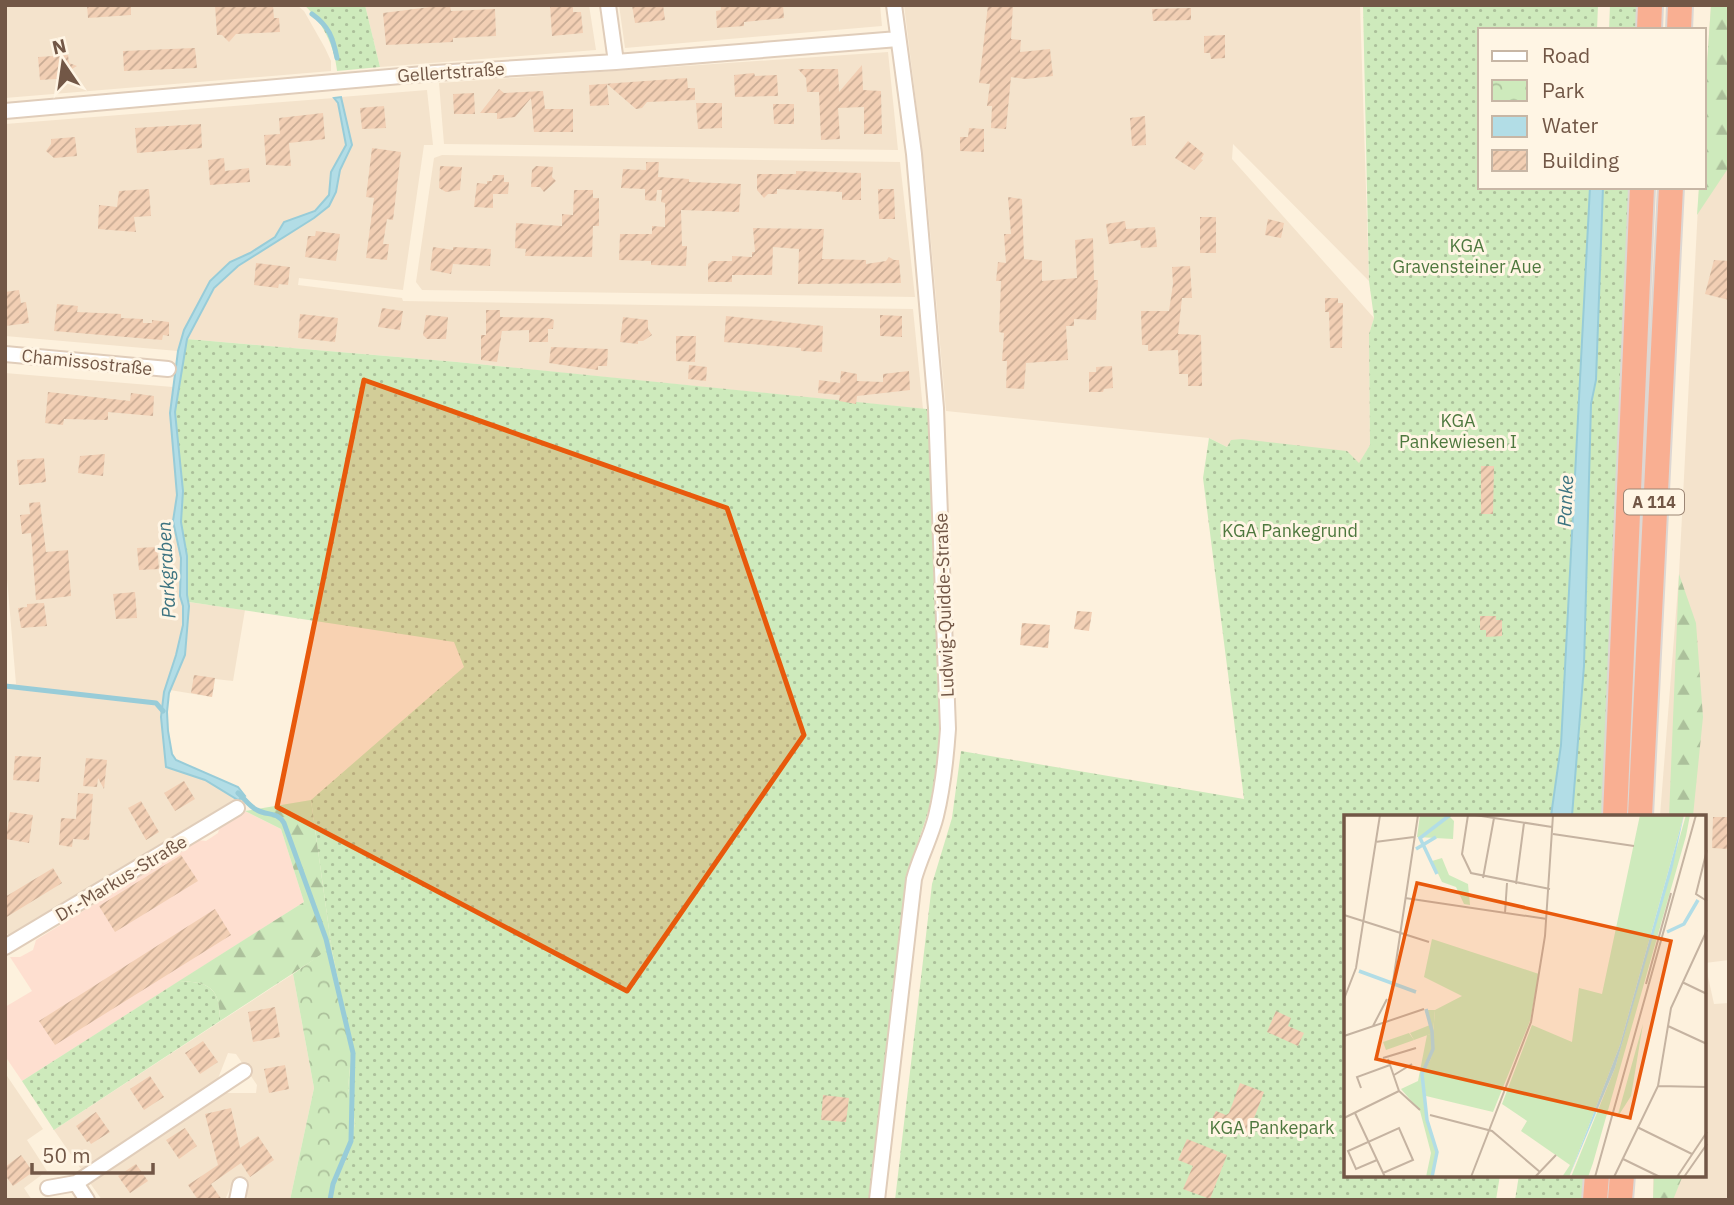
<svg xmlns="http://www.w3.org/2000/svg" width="1734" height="1205" viewBox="0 0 1734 1205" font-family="'IBM Plex Sans',sans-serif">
  <defs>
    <pattern id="grass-dots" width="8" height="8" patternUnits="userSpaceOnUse" patternTransform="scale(1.75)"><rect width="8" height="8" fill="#ceeabc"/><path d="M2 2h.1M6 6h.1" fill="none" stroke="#acc09b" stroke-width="1.8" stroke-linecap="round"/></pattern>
    <pattern id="forest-firs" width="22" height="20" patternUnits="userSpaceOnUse" patternTransform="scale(1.75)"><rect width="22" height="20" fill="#ceeabc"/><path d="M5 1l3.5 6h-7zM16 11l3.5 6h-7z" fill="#acc09b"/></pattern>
    <pattern id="park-crowns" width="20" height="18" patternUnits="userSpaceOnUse" patternTransform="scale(1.75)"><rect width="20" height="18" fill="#ceeabc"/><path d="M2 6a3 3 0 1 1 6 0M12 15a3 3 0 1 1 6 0" fill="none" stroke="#acc09b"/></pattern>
    <pattern id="building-hatch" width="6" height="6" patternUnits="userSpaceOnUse" patternTransform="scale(1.75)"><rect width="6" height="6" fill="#f2cfb4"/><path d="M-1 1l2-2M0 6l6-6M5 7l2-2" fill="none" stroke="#c8ab94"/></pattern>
  </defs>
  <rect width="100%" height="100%" fill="#fdf1dd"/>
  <!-- residential -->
  <path fill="#f4e3cc" d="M5 5H297L304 11 325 48 331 61V71L5 98Z
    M365 5H589L596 50 380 67Z
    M619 5H880L882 26 625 48Z
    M904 5H1360L1369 281 1233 144 1232 159 1374 318 1369 334 1370 445 1359 464 1227 447 1209 438 946 411 925 175Z
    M1711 5H1729V960L1705 963 1714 1004 1729 1003V1200H1653V1175H1704V816H1660L1679 574 1699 187H1704V107Z
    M888 52 898 150 444 144 439 83Z
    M427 90 433 145H424L403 290 299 278 298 285 402 298 403 301 913 309 923 409 457 362 187 339 215 288 238 265 314 218 336 192 340 170 352 145 341 97Z
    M334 98 338 103 346 146 331 172 329 195 315 211 284 222 275 237 250 253 231 262 210 281 184 330 178 351 5 336V124Z
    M442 155 900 162 915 297 422 290 416 282 434 158Z
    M5 373 173 387 170 413 177 495 173 521 181 558 180 596 183 606V625L176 655 164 692 161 717 166 767 205 780 238 800 9 936 5 930V684H16L5 555Z
    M188 602 245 610 233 681 215 679 212 697 170 690 185 655Z
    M293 974 314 1088 290 1200H249L240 1186 232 1184 225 1200H102L90 1183 225 1093H256L257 1085 236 1054 228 1053 217 1081 83 1172 54 1130Z
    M5 1073 43 1129 27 1140 47 1171 24 1188 32 1200H5Z"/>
  <!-- commercial -->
  <path fill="#fedfd0" d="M245 811 281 829 304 902 22 1081 5 1056V1007L32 991 10 957H20L33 950 36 940 198 840 206 841 218 833 220 826Z"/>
  <!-- grass -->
  <path fill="url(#grass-dots)" d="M304 5H365L380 67 337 71C335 47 322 21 304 5Z
    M1363 5H1598L1597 30H1480V187H1590L1561 745 1551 816H1346V1175H1500L1496 1200H895L932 884 952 818 961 751 1244 799 1203 478 1209 438 1227 447 1231 440 1242 439 1347 451 1359 463 1370 445 1369 334 1374 318 1369 281Z
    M1610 5H1639L1638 30H1609Z
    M1603 187H1630L1602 816H1572L1584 666 1591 404 1596 380Z
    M187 339 457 362 927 409 934 482 944 728 929 809 907 876 869 1200H330L334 1181 348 1157 355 1123 348 1088 352 1045 332 951 311 800 464 667 454 642 189 602 187 595V556L181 522 183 491 175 412Z
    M179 981C211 982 220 989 220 1021L54 1130 22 1081Z
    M1519 1175H1584L1583 1200H1515Z"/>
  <!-- forest -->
  <path fill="url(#forest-firs)" d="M1711 5H1729V167L1697 215 1699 187H1704V107Z
    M1679 574 1696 623 1703 717 1693 816H1669Z
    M311 800 332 951 324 953 220 1021C220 989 211 982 179 981L304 902 281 829 245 811Z
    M1654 1175H1683L1673 1200H1653Z"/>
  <!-- park -->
  <path fill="url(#park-crowns)" d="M332 951 352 1045 348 1088 355 1123 348 1157 334 1181 330 1200H290L314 1088 293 974 324 952Z"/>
  <!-- water -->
  <path fill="#b2dde6" stroke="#98ccd8" stroke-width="2" d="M341 97 352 145 340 170 336 192 329 206 314 218 238 266 214 288 187 339 175 412 183 491 181 522 187 556V595L189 606 185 655 169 693 167 712 168 731 172 754 176 760 238 787 245 796 238 800 205 780 166 767 161 717 164 692 176 655 183 625V606L180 596 181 558 173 521 177 495 170 413 178 351 184 330 210 281 230 262 250 253 275 237 284 222 315 211 329 195 331 172 346 145 338 103 334 98Z
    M1590 187H1603L1596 380 1591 404 1584 666 1572 816H1551L1561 745Z"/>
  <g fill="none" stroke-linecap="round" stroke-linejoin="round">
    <!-- stream -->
    <path stroke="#98ccd8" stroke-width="5" d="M312 14C329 26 333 38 337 58
      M5 686 156 703 163 711
      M238 793C244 798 250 807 257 810 267 816 277 811 284 823L326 939 353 1053 351 1141 333 1184 330 1200"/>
  </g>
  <!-- building -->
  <path fill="url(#building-hatch)" d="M87 5H131V15L88 18Z
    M215 5 273 6 274 18H279L280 32 236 34 229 42 222 35H217Z
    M446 5H450L451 11 495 9 496 36 453 38V42L386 45 383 13Z
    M550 5H565V7H573V12H581L583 33 552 36Z
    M632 5H663L665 20 635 23Z
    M721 5H783L784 18 744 22V26L717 28 716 11 721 10Z
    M988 5H1013L1011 39 1021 40 1020 52 1050 49 1053 76 1026 79 1011 77 1006 129 991 128 992 106H987L990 84 979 83Z
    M1191 8V20L1153 21 1152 9Z
    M1225 35V58L1211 59 1210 53H1204V36Z
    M195 48 197 68 124 71 123 51Z
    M68 55 69 63 77 66 70 70 71 78 40 80 38 57Z
    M862 65 863 90 881 91 882 134H864V107L838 108 840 139 821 140 819 92H807L806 78 798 69H838L839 92Z
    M754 73 755 76 777 75 778 96 735 97 734 75Z
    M687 78 688 88H695V100L647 102 642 108 636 109 607 84 609 105 590 106 589 85Z
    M499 89 504 93 543 91 545 109H573V132H534L531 98 515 117 497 119V113H480Z
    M474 93 475 114H454L453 94Z
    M696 103H722V128L698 129Z
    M773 104H794V124H774Z
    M384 106 386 128 362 129 360 108Z
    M323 113 325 139 289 143 291 166 266 165 264 135 280 134 279 118Z
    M1145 116 1146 145 1132 146 1130 118Z
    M201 124 202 148 137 153 135 128Z
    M969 128 984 129V152L960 151V137H968Z
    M75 137 77 156 54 158 46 151 51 144V139Z
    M1188 141 1204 154 1201 159 1203 160 1194 170 1175 158Z
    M372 148 401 152 393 220 387 219 383 244H389L387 260 366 258 374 198 366 197Z
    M224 158 225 171 249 168 250 182 210 185 208 160Z
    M646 162H659L658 177 689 179V182L741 184 739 212 681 210 682 246H687L686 266 651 265V261L619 260 620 234H652V226L665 227V203L661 202 662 190H657L656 201 645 200V189L621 188 623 169 646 170Z
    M440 166 462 167 460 190 446 192 439 188Z
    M536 166 553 167 552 177 556 181 544 192 540 187H531L532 170Z
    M796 171 861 173V200H842V192L777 189V194H768L764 198 757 190V174H796Z
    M493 175H504V182H509L508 194H493V208L474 207 477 183 487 184V181H492Z
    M149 189 151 216 134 217 136 232 98 229 99 205 117 207 119 191Z
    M878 189H894L895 219H879Z
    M574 190H593V198H599V226H593L592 257 525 256 526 249 515 248 516 223 562 226V214L573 215Z
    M1008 197 1022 199 1024 259 1042 261V281L1077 278 1075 240 1093 238 1094 280H1098L1096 320 1074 319V326H1066L1068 360 1026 363 1024 389 1006 388 1007 361H1002L1004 333 999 332 1001 281H996L998 262 1006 263 1004 234H1011Z
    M1200 217H1216V253H1200Z
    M1268 219 1284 223 1281 238 1265 235Z
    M1125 221 1126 229 1155 227 1157 247 1141 248 1140 240 1109 244 1106 224Z
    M753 228 824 229 822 259 866 260V264L886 261 889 257 894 260H899L901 283 798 284 799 249 773 247 772 275H732V282H708V264L712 261H732V256L752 257V252H755Z
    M316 231 340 234 336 261 305 257 308 236H315Z
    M433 247 453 250V247L491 249 490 266 453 264 451 274 430 270Z
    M1714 260 1729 261V300L1705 294Z
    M256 263 290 267 288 285 279 284 278 288 254 285Z
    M1190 266 1192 298H1182L1178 334 1201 335 1202 386H1188V374H1179L1178 350 1148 351V345H1142L1141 311H1169L1173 284 1172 267Z
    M19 290 21 303 26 302 29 323 5 326V292Z
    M1325 298H1338V303H1343L1342 348H1330L1329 312H1325Z
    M57 304 78 306 77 312 121 314V318L143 319V323H152V320L169 322V336L163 335 162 340 54 331Z
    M382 308 403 311 400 330 378 327Z
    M486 310H500V317L549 318 554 320 553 329H548V342H529V330L502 331 497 362 481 360V335H486Z
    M300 314 338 318 335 342 298 338Z
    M426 315 448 317 446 339H427L423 335Z
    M880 315 902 316V337L880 336Z
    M726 316 823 326 822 352 801 351V348L724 342Z
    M623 317 648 320V329L652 335 643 341H638V344L620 342Z
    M676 336H696L695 362 676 361Z
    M551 347 608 349 607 366H598V370L549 363Z
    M689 365 707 367 706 381 688 379Z
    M1112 366 1113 388 1104 389 1103 392H1089V372H1096V367Z
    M841 371 857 374V381L883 382V374L909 371 910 390 857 396 856 404 839 401 840 395 818 393 819 380 840 383Z
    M48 392 130 401 131 393 154 396 153 416 108 412V420L64 419 63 425 45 423Z
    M105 454 103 476 78 473 80 456Z
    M44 458 46 482 19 485 17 460Z
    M1481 466H1494L1493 514H1481Z
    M40 502 46 552 68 550 71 596 36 600 31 533 22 534 20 515 30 514 29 503Z
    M157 547 159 569 139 570 137 548Z
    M135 592 137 618 116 619 113 594Z
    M44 603 47 626 21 628 18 608 27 607V604Z
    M1077 611 1092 612 1089 631 1074 629Z
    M1480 616H1496V620H1502V636L1486 637V630H1480Z
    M1022 623 1050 625 1048 648 1020 645Z
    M194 675 215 678 212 697 191 693Z
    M15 756 41 757 39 782 13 780Z
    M86 758 107 760 104 789 98 778 97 787 83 786Z
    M184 781 195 799 175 811 164 793Z
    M78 793 93 794 89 840 73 839 72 847 59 845 61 818 76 819Z
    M141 801 159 832 146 840 128 808Z
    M10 812 33 815 29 843 6 839Z
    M1713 817H1729L1728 849 1712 848Z
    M181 855 198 881 115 932 99 906Z
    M53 868 62 883 5 918V897Z
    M215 909 231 935 55 1045 39 1021Z
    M275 1007 280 1037 253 1042 248 1012Z
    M1276 1011 1291 1018 1288 1026 1304 1033 1298 1046 1267 1032Z
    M203 1041 218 1062 200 1074 185 1053Z
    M285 1065 289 1089 269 1093 264 1069Z
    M150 1076 164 1097 144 1110 130 1089Z
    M1240 1083 1264 1092 1247 1137 1210 1123 1216 1111 1226 1115 1229 1113Z
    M823 1095 849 1098 846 1122 821 1120Z
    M231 1108 240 1148 258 1136 274 1160 250 1177 241 1163 211 1184 222 1200H198L188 1185 218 1165 205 1114Z
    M96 1112 110 1132 91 1144 89 1141 87 1142 76 1126Z
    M185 1128 197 1146 179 1159 166 1140Z
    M1187 1139 1227 1155 1210 1199 1183 1189 1193 1166 1178 1160Z
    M21 1155 33 1172 13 1186 5 1175V1167Z
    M136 1164 148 1181 130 1193 118 1176Z"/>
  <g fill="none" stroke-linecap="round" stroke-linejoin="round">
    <!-- minor casing -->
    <g stroke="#e0cdba" stroke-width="18">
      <path id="minor" d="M608 5 616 62
        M5 111 435 73 616 62 898 39
        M5 354 168 369
        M5 947 237 808
        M76 1183 87 1200
        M48 1188 76 1183 244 1071
        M237 1200 240 1185
        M877 1200 914 879C920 857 931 837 936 816 943 787 946 758 948 729L936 408 914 154 894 5"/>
    </g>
    <!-- motorway casing -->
    <g stroke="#ddd7d3" stroke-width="28">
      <path id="motorway" d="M1649 30 1650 5
        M1679 30 1680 5
        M1615 816 1642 187
        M1640 816 1671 187
        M1595 1200 1597 1175
        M1620 1200 1622 1175"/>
    </g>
    <!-- minor -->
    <use href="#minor" stroke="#fff" stroke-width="14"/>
    <!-- motorway -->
    <use href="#motorway" stroke="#f9af92" stroke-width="24"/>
  </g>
  <!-- marked area -->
  <path fill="#e8590c" fill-opacity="0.2" stroke="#e8590c" stroke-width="5" stroke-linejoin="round" d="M364 380 727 508 804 735 627 991 277 807Z"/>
  <g text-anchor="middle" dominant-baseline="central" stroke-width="6" stroke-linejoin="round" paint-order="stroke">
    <!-- shield labels -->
    <rect fill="#fff5e4" stroke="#9c8675" stroke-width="2" x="1624" y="489.5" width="60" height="25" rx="5"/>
    <g font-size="16" font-weight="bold" fill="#725746">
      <text x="1654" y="502">A 114</text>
    </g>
    <!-- street labels -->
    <g font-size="18" fill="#725746" stroke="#fff5e4">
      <text transform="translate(451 72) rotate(-4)">Gellertstraße</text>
      <text transform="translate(87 362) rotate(6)">Chamissostraße</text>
      <text transform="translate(944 605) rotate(-92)">Ludwig-Quidde-Straße</text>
      <text transform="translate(121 878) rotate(-31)">Dr.-Markus-Straße</text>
    </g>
    <!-- park labels -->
    <g font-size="18" fill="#4e783e" stroke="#fff5e4">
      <text x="1467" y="245">KGA<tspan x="1467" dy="21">Gravensteiner Aue</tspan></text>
      <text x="1458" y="420">KGA<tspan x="1458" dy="21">Pankewiesen I</tspan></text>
      <text x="1290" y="530">KGA Pankegrund</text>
      <text x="1272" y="1127">KGA Pankepark</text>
    </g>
    <!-- water labels -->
    <g font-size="19" font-style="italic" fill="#3c7380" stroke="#fff5e4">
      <text transform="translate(1565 501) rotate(-87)">Panke</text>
      <text transform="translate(166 570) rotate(-93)">Parkgraben</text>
    </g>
  </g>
  <!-- overview -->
  <g transform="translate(1344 815)">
    <rect width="362" height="362" fill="#fdf1dd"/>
    <path d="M296 0H340L276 230 225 362H218L226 350 177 316 183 306 158 289 188 210 228 227 235 173 258 179ZM342 0H346L342 21 249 348 244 362H227L271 253ZM98 43 105 60 124 69 126 90 120 89 112 72 98 67 88 46ZM88 124 195 159 186 206 149 297 82 281 78 259 87 244 91 195 118 181 80 162ZM65 218 70 225 42 235 39 227Z" fill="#ceeabc"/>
    <path d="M76 0H104L110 6 109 24 73 22ZM81 195H91L89 218 70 225 66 218 86 210ZM299 209 287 281 273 303Z" fill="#ceeabc"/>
    <path d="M89 218 87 244 78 259 83 304 93 338 89 362H82L87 338 76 296 57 274 74 266 83 220Z" fill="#ceeabc"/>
    <path d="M340 0 328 55 271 253 225 362 276 230Z" fill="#b2dde6"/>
    <path fill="none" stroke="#b2dde6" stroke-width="3.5" d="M72 34 92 22M93 59 76 23 106 0M323 117 340 109 354 85M15 156 72 177M82 194 88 216 89 234 78 259 83 305 93 337 88 362"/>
    <path fill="none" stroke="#c5b3a1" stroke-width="2" d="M124 0 118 39 127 58 206 74M131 0 208 12M209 19 290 31M31 27 70 22M363 35 352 79 363 86M139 63 150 3M172 69 180 8M61 83 203 104M161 98 163 68M0 100 85 127M49 167 74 0M338 167 363 179M302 169 327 78M0 184 12 153 36 0M29 211 43 184M324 211 363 229M0 221 80 194M39 243 72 233M44 244 55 276 76 295M50 260 68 249M314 271 363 272M17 273 13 262 46 250M11 298 41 362M86 300 148 316 196 357M0 303 55 276M293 312 348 339M279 344 316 362M33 345 12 354 4 336 55 313 69 345 39 358M127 362 187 207 201 121 209 0M191 362 212 340M251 362 352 0M270 362 314 271 327 193 363 115M333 362 363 317M340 362 363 329"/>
    <path fill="#e8590c" fill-opacity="0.15" stroke="#e8590c" stroke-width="3.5" d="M73 68 327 126 286 303 32 244Z"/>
    <rect width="362" height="362" fill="none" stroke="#725746" stroke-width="3.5"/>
  </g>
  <!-- border -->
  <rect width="1734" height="1205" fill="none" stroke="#725746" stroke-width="14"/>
  <!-- legend -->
  <rect x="1478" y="28" width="228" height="161" fill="#fff5e4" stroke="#c7b6a5" stroke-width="2"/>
  <rect x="1492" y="51" width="35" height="10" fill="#ffffff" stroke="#c7b6a5" stroke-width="2"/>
  <text x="1542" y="63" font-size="21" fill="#725746">Road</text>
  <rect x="1492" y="80" width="35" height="21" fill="url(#park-crowns)" stroke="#c7b6a5" stroke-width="2"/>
  <text x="1542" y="98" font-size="21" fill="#725746">Park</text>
  <rect x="1492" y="116" width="35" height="21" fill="#b2dde6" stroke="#c7b6a5" stroke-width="2"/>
  <text x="1542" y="133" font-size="21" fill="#725746">Water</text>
  <rect x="1492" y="150" width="35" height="21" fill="url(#building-hatch)" stroke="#c7b6a5" stroke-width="2"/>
  <text x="1542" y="168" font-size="21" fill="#725746">Building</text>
  <!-- north arrow -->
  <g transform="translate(63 63) rotate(347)" stroke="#fff5e4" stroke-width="5" paint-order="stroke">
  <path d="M0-5L12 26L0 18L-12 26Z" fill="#725746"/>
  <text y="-10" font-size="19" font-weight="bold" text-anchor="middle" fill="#725746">N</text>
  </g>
  <!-- scale -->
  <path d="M32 1163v10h121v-10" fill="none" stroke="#725746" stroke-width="3.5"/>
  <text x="42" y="1163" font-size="21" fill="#725746" stroke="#fff5e4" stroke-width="5" paint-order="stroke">50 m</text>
</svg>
